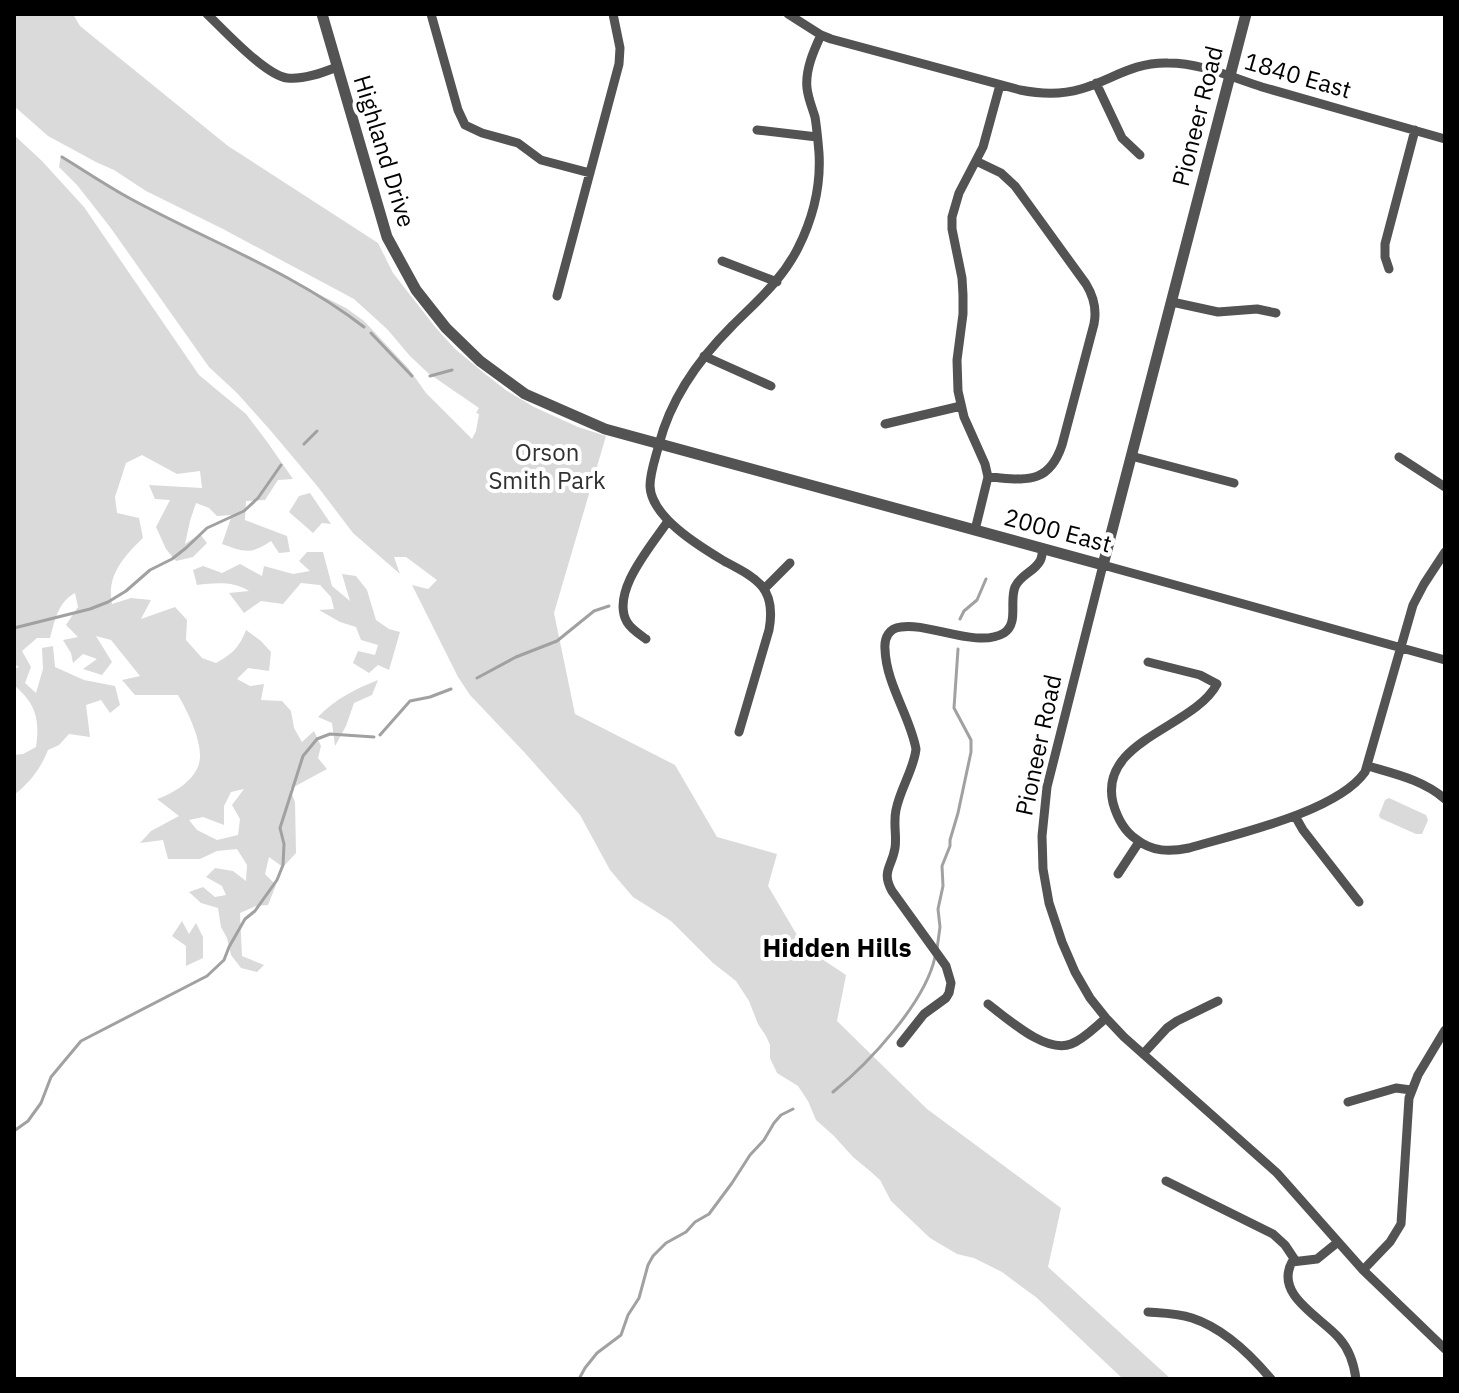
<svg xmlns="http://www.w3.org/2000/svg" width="1459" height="1393" viewBox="0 0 1459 1393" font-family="'IBM Plex Sans',sans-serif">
  <rect width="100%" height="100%" fill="#fff"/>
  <!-- green -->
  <path fill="#dadada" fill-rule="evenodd" d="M14 14H73L80 26 228 146 378 243 393 273 436 328 455 349 484 373 507 391 534 407 578 427 606 436 554 613 575 714 675 765 717 837 777 854 768 886 804 947 846 975 837 1021 927 1109 1061 1208 1048 1267 1171 1379H1123L1037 1298 1002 1272 974 1258 957 1254 930 1238 891 1201 880 1180 870 1171 853 1157 834 1136 816 1120 808 1101 798 1086 777 1073 770 1058V1045L766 1036 758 1024 749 1001 736 981 713 963 671 921 633 897 610 870 580 815 525 753 470 695 458 677 412 585 428 589 437 580 406 557H394L400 574 353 533 318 487 271 431 237 393 209 367 110 227 77 185 59 167 61 155 129 198 346 308 364 321 409 369 426 393 472 439 476 431 479 414 476 413 479 408 428 373 410 356 387 329 354 299 223 229 146 191 114 170 96 162 48 136 14 106Z
    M14 135 42 161 84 207 199 375 246 414 268 443 293 479 278 480 265 500 246 501 245 520 287 536 290 552 279 553 271 541C250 555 245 552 222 544L232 515 217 516 209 508 196 503 190 521 185 544 200 534 207 543 193 557 176 561 166 549 156 527 170 500 155 499 149 485 202 488 200 471 177 474 142 455 126 463 115 497 117 513 139 518 143 538C124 556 106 576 112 604L131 598 151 600 141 619 175 607 187 620 186 640 202 658 216 663C232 654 239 648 246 630L261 641 271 652 269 671 248 668 237 679 250 686 264 684 261 700 282 701 291 711 294 728 302 742 314 731 321 746 318 758 327 769 290 789 295 802 296 853 283 867 269 857 265 874 276 885 268 905 256 906 240 913 242 956 264 965 257 972 241 968 231 955 227 938 221 927 218 908 201 903 189 892 203 887 215 897 226 895 222 886 206 877 215 868 233 871 246 881 247 865 237 849 217 851 200 859H168L163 840 140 843 151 831 179 816 157 799C175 793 201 777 200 755 200 737 187 710 178 695H135L122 680 140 676 111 640 96 636 112 662 102 675 83 669 97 659 83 654 73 663 71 653 63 640 78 637 66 625 78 607 75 593C58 602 55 620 50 638H37L22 651 31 667 25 683 36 693 43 669 42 648 53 646 55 667 84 680 115 686 120 705 110 713 101 700 86 705 90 737 69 734 59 745 48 750C40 770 30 782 14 795V755L23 754 36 747C40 719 36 704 14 685V669L19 667 14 664ZM244 789 232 805 240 819 238 835 217 840 197 830 189 820 203 817 224 825V806L231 792Z
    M310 493 331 524 322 523 313 533 289 512 299 496Z
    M307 552H323L332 586 350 601 342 574 356 576 367 590 376 620 389 629 400 632 389 670 378 665 369 673 353 663 358 651 375 655 378 645 361 640 356 627 340 622 319 610 334 609 331 597 320 585 301 583 283 604 261 601 244 613 229 593 249 591C232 581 216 583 197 585L193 570 203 566 222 573 240 564 262 576 264 566 293 574 310 571 299 561Z
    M378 680 372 695 354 703 346 726 335 746 332 723 318 717C335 699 355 689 378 680Z
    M1389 798 1426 815 1428 820 1422 834H1416L1380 818 1379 815 1385 800Z
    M182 921 189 934 196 923 203 937V958L186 966V946L172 936Z"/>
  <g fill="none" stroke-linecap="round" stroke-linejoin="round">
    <!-- stream -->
    <path stroke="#a1a1a1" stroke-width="3" d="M62 157C85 171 107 186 131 199 208 241 293 272 364 327
      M371 333 412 376
      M430 376 452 370
      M304 444 317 431
      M960 619 964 611 977 600 986 579
      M14 628 90 609 108 602 126 591 150 570 172 559 186 548 207 528 244 511 258 498 281 465
      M477 678 516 657 557 641 594 611 609 606
      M380 735 410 701 430 697 451 689
      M937 949 940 927 938 909 943 886 942 866 950 846V840L958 813 971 752V740L954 708 958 649
      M833 1092C869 1063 925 1003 935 957
      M14 1131 28 1121 41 1103 51 1077 81 1041 207 976 224 960 229 947 245 919 255 911 277 880 283 865 284 844 280 828 303 756 317 739 330 734 374 737
      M579 1379 585 1368 597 1353 621 1335 628 1315 639 1298 648 1265 653 1256 666 1243 686 1232 695 1222 709 1214 732 1183 750 1155 764 1140 774 1123 781 1115 793 1109"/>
    <!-- minor -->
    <path stroke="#535353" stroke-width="9" d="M207 14C224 30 265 75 287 78 303 80 322 73 337 67
      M431 14 458 110 465 125 482 133 518 143 541 160 590 173
      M788 14 821 35 831 39 1020 90C1040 94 1061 95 1081 89 1112 80 1132 62 1168 63 1201 63 1231 77 1262 87 1323 104 1384 122 1445 139
      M1096 83 1122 138 1140 155
      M757 130 817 137
      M976 161 1001 173 1015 186 1086 284C1094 297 1097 309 1094 324L1062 445C1048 487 1023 479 988 477
      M722 261 777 282
      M1389 269 1385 257V244L1415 130
      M557 296 619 64 620 48 613 14
      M1172 302 1218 312 1257 309 1276 313
      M704 356 771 386
      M885 424 961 406
      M1131 456 1234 483
      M1399 457 1445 487
      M975 530 988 477 985 464 964 417 958 391 957 360 963 314V295L962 278 952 229V217L959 193 983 147 1000 85
      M764 589 790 563
      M646 639C639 634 631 629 627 622 610 592 652 545 668 521
      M1445 660 1103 565 1047 787 1042 836 1043 869 1049 903 1062 942 1075 972 1090 998 1106 1018 1124 1037 1277 1173 1363 1270 1445 1349
      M1148 662 1200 675 1217 684C1194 728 1098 740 1113 803 1117 817 1124 831 1136 839 1152 852 1170 852 1189 848 1236 834 1337 812 1365 772L1413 605 1424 584 1445 552
      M739 732 769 630C777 587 756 578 724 561 699 546 651 517 650 486 650 472 656 457 659 444 671 398 699 359 732 326 757 301 782 280 798 248 813 218 821 186 819 153 818 141 817 129 815 117 812 107 808 98 807 88 805 70 814 50 821 35
      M1368 766C1395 774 1423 780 1445 799
      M1295 816 1303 830 1359 902
      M1118 874 1139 842
      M988 1004C1008 1019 1046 1054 1071 1044 1084 1039 1095 1027 1106 1018
      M901 1043 924 1014 946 998 949 993 951 983 946 966 892 891C881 871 892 867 895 848 897 836 893 823 896 810 900 789 914 769 916 749 910 716 886 684 885 649 884 638 889 628 901 627 927 622 978 649 1004 633 1019 623 1009 602 1015 587 1020 575 1034 572 1040 561 1042 558 1042 553 1043 549
      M1143 1054 1167 1028 1177 1021 1218 1001
      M1348 1102 1396 1088 1411 1090
      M1166 1181 1273 1234 1285 1245 1295 1260
      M1338 1242 1317 1259 1292 1262C1274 1295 1321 1317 1339 1338 1349 1349 1354 1364 1356 1379
      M1363 1270 1390 1242 1401 1224 1409 1098 1418 1075 1445 1030
      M1148 1312C1162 1313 1177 1313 1192 1318 1223 1328 1250 1354 1271 1379"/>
    <!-- tertiary -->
    <path stroke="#535353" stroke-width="11" d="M322 14 387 237 416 290 446 328 480 361 525 394 605 429 1103 565 1246 14"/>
  </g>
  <g text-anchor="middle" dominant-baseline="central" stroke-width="8" stroke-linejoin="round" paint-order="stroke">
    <!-- street labels -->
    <g font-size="24" fill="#000" stroke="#fff">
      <text transform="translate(1298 75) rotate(16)">1840 East</text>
      <text transform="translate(1197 116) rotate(-76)">Pioneer Road</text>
      <text transform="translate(385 151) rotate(73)">Highland Drive</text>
      <text transform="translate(1058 530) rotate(15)">2000 East</text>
      <text transform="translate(1038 745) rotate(-78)">Pioneer Road</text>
    </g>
    <!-- park labels -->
    <g font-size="24" fill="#313131" stroke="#fff">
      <text x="547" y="452">Orson<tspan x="547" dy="28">Smith Park</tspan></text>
    </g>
    <!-- neighbourhood labels -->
    <g font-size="26" font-weight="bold" fill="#000" stroke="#fff">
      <text x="837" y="947">Hidden Hills</text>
    </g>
  </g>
  <!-- border -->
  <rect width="1459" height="1393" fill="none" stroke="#000000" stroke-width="32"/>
</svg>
